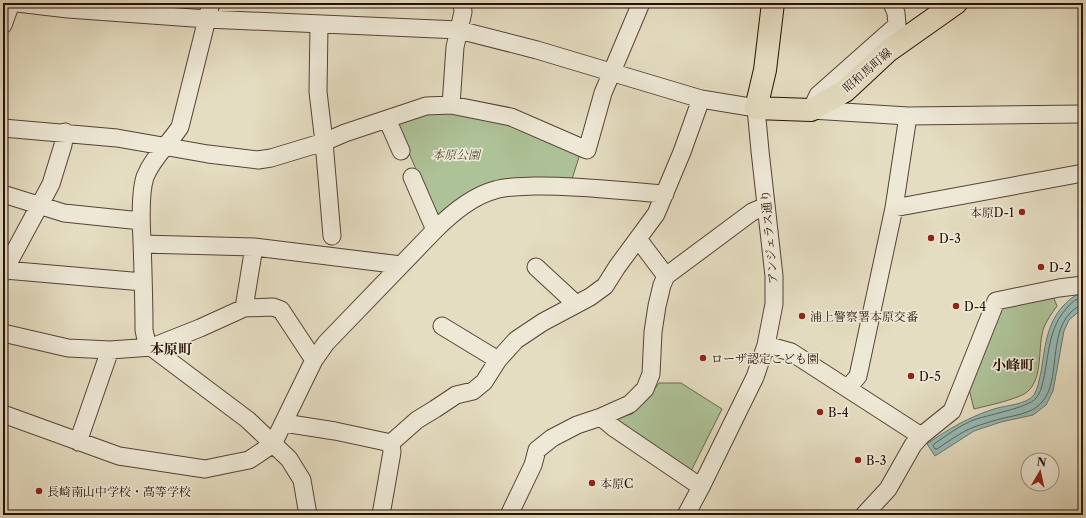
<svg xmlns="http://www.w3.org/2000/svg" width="1086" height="518" viewBox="0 0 1086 518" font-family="'Libre Caslon Text','Noto Serif JP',serif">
  <rect width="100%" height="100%" fill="#e5ddc1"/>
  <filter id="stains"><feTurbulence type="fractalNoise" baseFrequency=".005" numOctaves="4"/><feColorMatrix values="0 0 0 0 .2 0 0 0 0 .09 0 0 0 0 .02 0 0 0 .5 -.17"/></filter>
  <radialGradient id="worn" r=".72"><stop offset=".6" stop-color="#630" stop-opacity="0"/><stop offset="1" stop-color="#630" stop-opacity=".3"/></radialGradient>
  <!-- green -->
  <path fill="#aec298" stroke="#6a684f" d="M130 3H199L189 9Z
    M432 111 464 113 509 124 580 154 572 179H511L437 218 396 123Z
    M1053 296 1057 306C1052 313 1047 320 1044 327 1037 346 1044 378 1027 392 1019 399 986 406 974 409L969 389 1000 308Z
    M659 383H681L722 409 690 473 617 422 619 417 632 414 649 397Z"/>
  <!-- water -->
  <path fill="#96bbb6" stroke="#6a7670" d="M1083 293V308L1069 320 1064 331 1053 391 1046 405 1033 415 1001 422 974 431 935 456 927 444C948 429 969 417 994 409 1006 405 1026 405 1034 395 1038 388 1039 380 1041 372 1045 348 1046 325 1063 306 1069 300 1074 295 1083 293Z"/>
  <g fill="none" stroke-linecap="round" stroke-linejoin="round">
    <!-- shore -->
    <path stroke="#5e655e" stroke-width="1" d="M1083 297C1075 299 1071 303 1066 309 1050 327 1049 350 1045 372 1043 381 1042 391 1036 398 1029 408 985 415 971 421 957 427 946 436 934 444L933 446 935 449H937C949 441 961 432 974 427 983 424 992 421 1000 419 1015 415 1032 414 1042 402 1061 381 1048 336 1070 313 1074 309 1078 306 1083 305"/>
    <!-- minor casing -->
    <g stroke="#564235" stroke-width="19">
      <path id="minor" d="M17 3 68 9 207 19 459 30 537 50 701 99 756 108 760 151 774 276V304L766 345 755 377 701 487 686 515
        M211 3 180 127C169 144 153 157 145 177 140 193 141 223 142 241 143 270 144 300 144 330L147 344 248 420 289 459 302 480 308 515
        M892 3 896 13 897 25 818 95 811 110 908 116 1083 114
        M3 25 11 3
        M319 25 318 92 324 142 332 236
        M451 105 455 47 463 12 462 3
        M387 119 401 151
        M3 128 117 138 208 154 258 160 271 158 324 142 345 133 426 106 451 105 511 117 587 150 603 93 641 3
        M412 177 435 230
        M3 194 64 213 141 221
        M894 208 1083 173
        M638 239 666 276
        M142 244 254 247 401 265
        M536 267 576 304
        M5 270 143 282
        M3 273 51 184 63 145 65 132
        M244 308 254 247
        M442 326 498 360
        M3 333 68 348 110 350 152 347 200 328 244 308 273 307 281 310 314 360
        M766 345 791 352 921 436
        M848 388 858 376 894 208 908 116
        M3 414 119 456 205 469 229 464 249 460 273 444 314 360 326 343 435 230C451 214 472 196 495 190 508 186 521 187 534 186 578 185 621 191 665 194
        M601 417 614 428 701 487
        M284 423 335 431 391 443 417 420 435 409 456 395 473 391 484 382 498 360 516 340 543 322 590 297 605 286 617 267 656 214 682 152 701 99
        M78 442 110 350
        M381 515 392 452 391 443
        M509 515 533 465 537 450 552 438 577 425 601 417 630 404 645 389 651 374 653 332 657 306 662 285 666 276 752 212 766 206
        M864 515 888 489 913 445 921 436 952 411 996 301 1059 288 1083 285"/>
    </g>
    <!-- major casing -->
    <g stroke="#270f06" stroke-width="24">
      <path id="major" d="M773 3 765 70 756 108 811 110 845 91 888 51 956 3"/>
    </g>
    <!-- minor -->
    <use href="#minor" stroke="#eee9d7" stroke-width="17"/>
    <!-- major -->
    <use href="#major" stroke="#e5ddc1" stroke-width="22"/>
  </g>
  <!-- markers -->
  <g fill="#8f2418" stroke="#eee9d7" stroke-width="1.5">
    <circle cx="1022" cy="212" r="4"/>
    <circle cx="931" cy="238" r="4"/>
    <circle cx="1041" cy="267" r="4"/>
    <circle cx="956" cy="306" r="4"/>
    <circle cx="802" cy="316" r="4"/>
    <circle cx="703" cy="358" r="4"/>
    <circle cx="911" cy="376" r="4"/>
    <circle cx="820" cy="412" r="4"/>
    <circle cx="858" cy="460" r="4"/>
    <circle cx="592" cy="483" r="4"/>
    <circle cx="39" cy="491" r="4"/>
  </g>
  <g text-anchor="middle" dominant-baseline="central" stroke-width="3.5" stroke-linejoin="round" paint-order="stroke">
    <!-- street labels -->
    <g font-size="12" fill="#270f06" stroke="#eee9d7">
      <text transform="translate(867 70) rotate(-41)">昭和馬町線</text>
      <text transform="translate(769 237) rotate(-95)">アンジェラス通り</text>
    </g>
    <!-- park labels -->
    <g font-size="12" font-style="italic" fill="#564e39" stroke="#eee9d7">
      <text x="456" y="154">本原公園</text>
    </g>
    <!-- poi labels -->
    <g font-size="12" fill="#270f06" stroke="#eee9d7" text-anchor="start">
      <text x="1014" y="212" text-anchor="end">本原D-1</text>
      <text x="939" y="238">D-3</text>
      <text x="1049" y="267">D-2</text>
      <text x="964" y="306">D-4</text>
      <text x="810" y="316">浦上警察署本原交番</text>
      <text x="711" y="358">ローザ認定こども園</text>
      <text x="919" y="376">D-5</text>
      <text x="828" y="412">B-4</text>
      <text x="866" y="460">B-3</text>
      <text x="600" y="483">本原C</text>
      <text x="47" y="491">長崎南山中学校・高等学校</text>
    </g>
    <!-- quarter labels -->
    <g font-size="14" font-weight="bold" fill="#270f06" stroke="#eee9d7">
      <text x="171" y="349">本原町</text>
      <text x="1013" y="365">小峰町</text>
    </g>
  </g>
  <!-- margin -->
  <rect width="1086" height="518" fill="none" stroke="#e5ddc1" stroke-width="16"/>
  <rect x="4" y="4" width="1078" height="510" fill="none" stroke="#270f06" stroke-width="2"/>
  <rect x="8" y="8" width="1070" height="502" fill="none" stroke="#270f06"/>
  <!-- north arrow -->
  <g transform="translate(1040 472) rotate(9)"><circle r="19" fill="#eee9d7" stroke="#9e9283"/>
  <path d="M0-3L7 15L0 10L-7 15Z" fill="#8f2418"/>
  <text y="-6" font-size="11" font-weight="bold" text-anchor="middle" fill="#270f06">N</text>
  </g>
  <rect width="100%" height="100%" filter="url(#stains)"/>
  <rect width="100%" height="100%" fill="url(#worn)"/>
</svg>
